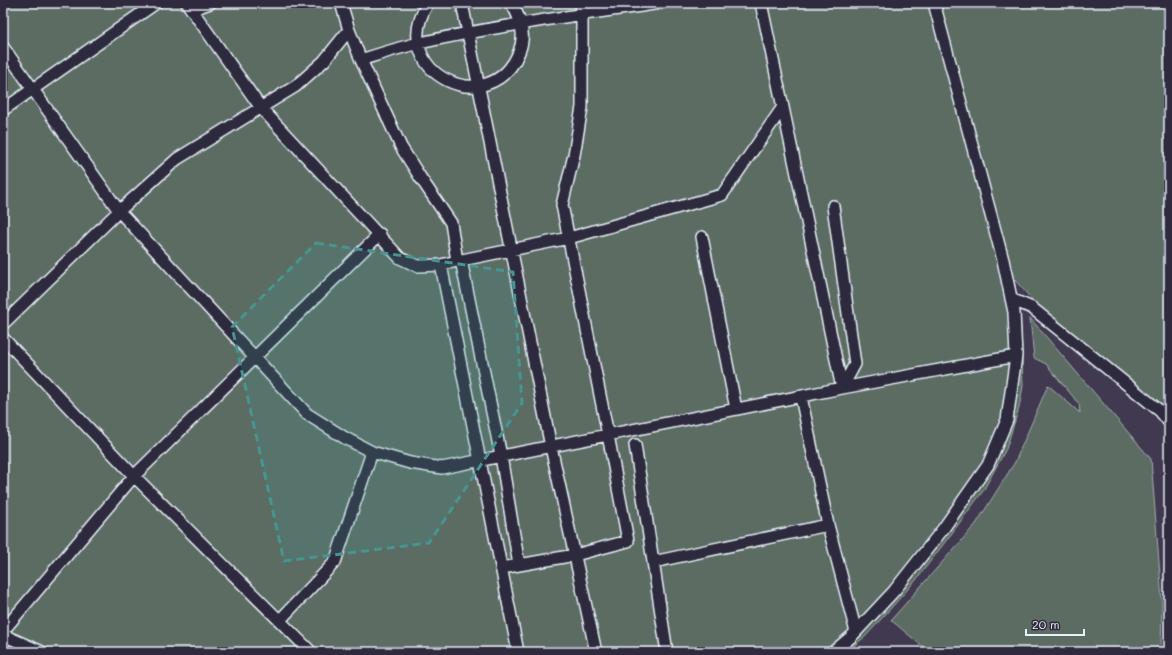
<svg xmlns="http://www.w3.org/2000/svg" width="1172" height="655" viewBox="0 0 1172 655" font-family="Mali,sans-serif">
  <rect width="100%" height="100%" fill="#40394f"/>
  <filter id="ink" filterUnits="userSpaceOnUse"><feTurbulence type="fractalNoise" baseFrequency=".025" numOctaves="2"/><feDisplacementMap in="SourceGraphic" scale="8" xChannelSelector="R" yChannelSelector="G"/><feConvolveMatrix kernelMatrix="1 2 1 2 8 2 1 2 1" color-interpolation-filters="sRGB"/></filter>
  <g filter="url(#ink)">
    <!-- green -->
    <path fill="#5b6c64" stroke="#a2aeae" d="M3 3H1169V413L1035 303 1014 279 1021 327 1023 386 1019 408 1006 449 983 491 952 533 916 580 866 636 846 652H3Z
      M1030 318 1151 459 1162 601 1161 652H929L891 620 976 524 1015 462 1048 385 1080 413 1079 404 1046 364 1034 358Z"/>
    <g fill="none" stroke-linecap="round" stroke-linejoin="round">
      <!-- service casing -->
      <g stroke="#e8f1f8" stroke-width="14">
        <path id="service" d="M187 3 261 108 400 258 417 266 441 265 457 261 569 238 722 195 783 107
          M428 3C385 72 490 123 519 52 526 35 521 18 511 3
          M462 3 551 447 596 652
          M761 3 842 388
          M192 10 204 5 210 3
          M349 30 361 60 401 147 420 177 451 223 457 261
          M3 47 119 211 307 414 345 438 372 452 410 463 442 468 842 388 1016 356
          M361 60C380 54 400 47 420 43 499 25 580 15 661 3
          M3 110 156 3
          M833 206 855 364 842 388
          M702 237 736 409
          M461 260 501 456 519 565
          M441 265 518 652
          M1011 299 1032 308 1160 411 1169 422
          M3 324 119 211 177 159 296 86 324 61 349 30 341 3
          M3 338 134 476 311 652
          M801 397 828 525 856 632
          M635 445 667 652
          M653 562 828 525
          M502 568 575 555 628 541 608 435 562 205 574 155 582 107V14L581 3
          M280 620 335 562 372 452
          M3 631 134 476 380 234
          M3 635 42 652
          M833 652 851 637 894 591 943 529 988 465 1007 420 1016 356 1014 312 1003 260 934 3"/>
      </g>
      <!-- service -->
      <use href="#service" stroke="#2f2a3d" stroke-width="11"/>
    </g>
  </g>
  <!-- marked area -->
  <path fill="#459590" fill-opacity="0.2" stroke="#459590" stroke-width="3" stroke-dasharray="8 5" stroke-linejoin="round" d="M316 243 513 272 522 403 429 543 284 561 232 327Z"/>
  <!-- margin -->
  <rect width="1172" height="655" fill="none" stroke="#2f2a3d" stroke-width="16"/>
  <rect x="8" y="8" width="1156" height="639" fill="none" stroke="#e8f1f8" stroke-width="1.5" filter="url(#ink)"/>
  <!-- scale -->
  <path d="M1026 629v6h58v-6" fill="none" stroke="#e8f1f8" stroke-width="2"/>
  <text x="1032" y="629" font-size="12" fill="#e8f1f8" stroke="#2f2a3d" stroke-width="3" paint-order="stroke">20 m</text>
</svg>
